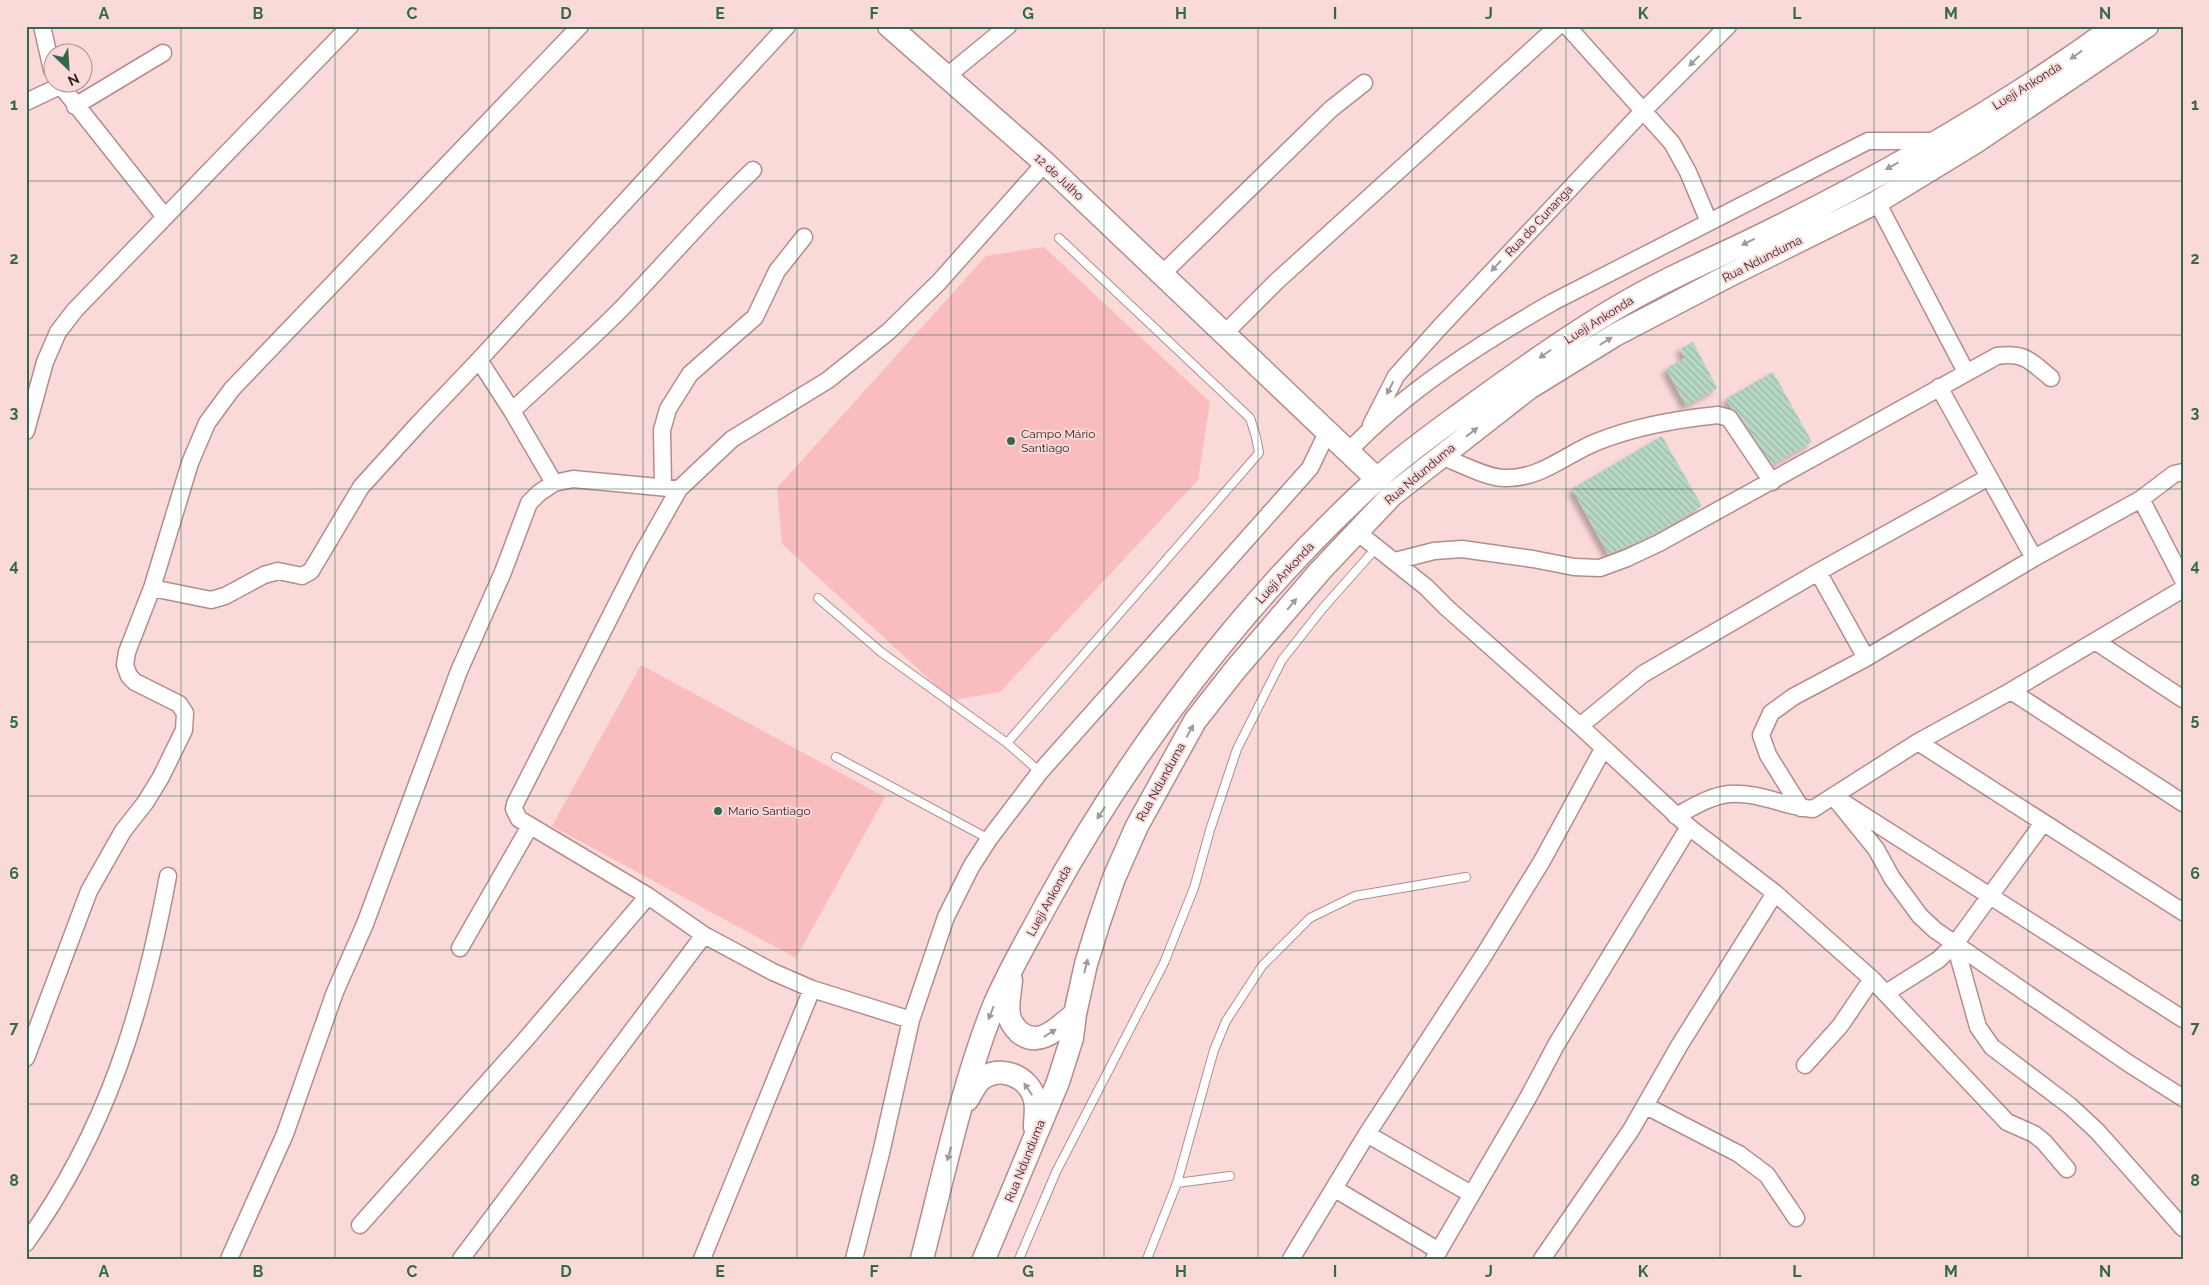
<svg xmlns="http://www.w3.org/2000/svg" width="2209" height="1285" viewBox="0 0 2209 1285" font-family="Raleway,sans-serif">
  <defs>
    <pattern id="building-back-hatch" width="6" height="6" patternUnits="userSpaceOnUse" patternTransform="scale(1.25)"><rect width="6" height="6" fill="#b5d7c3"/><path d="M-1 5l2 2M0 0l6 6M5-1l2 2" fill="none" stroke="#9cb8a7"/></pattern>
    <filter id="shadow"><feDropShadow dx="-4.5" dy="4.5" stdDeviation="2.5" flood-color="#0004"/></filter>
  </defs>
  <rect width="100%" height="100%" fill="#fad9d9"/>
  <!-- green -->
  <path fill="#f9bdbf" d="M1044 247 1210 402 1198 480 1000 692 952 700 782 544 777 488 986 256Z
    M641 665 885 797 796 958 552 826Z"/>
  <!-- building -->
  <path fill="url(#building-back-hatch)" filter="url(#shadow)" d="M1693 342 1717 388 1686 406 1666 369 1685 358 1680 349Z
    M1773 372 1812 442 1772 465 1737 412 1731 408 1726 399Z
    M1662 436 1702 506 1649 537 1608 554 1572 489Z"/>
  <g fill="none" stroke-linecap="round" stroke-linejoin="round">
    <!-- lane casing -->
    <g stroke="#b38d8e" stroke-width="10">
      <path id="lane" d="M818 598 881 652 1007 743 1040 772
        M1007 743 1259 453 1256 437 1250 418 1059 238
        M836 757 989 839
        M1177 1183 1230 1176
        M1019 1259 1056 1172 1164 963 1194 888 1210 830 1237 749 1282 660 1323 608 1377 547
        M1147 1259 1177 1183 1214 1050 1226 1021 1262 966 1310 918 1355 896 1466 877"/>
    </g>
    <!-- street casing -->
    <g stroke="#b38d8e" stroke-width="19">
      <path id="street" d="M42 26 52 70
        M1567 26 1672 143 1688 172 1709 222
        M947 76 1008 26
        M58 82 165 217
        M26 102 60 86
        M75 106 163 53
        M1877 202 1966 372
        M1161 275 1331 109 1364 83
        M1224 334 1277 281 1558 26
        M479 360 512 411 554 483
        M1939 387 2034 558
        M512 411C549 376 588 343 624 306 667 261 708 213 753 170
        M1371 425 1396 376 1440 327 1643 111 1728 26
        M26 431 45 362 58 332 75 310 350 26
        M1347 453C1404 392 1481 343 1553 302L1868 141H1935
        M1441 456C1459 463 1487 478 1505 478 1542 479 1567 453 1599 441 1637 426 1678 419 1718 415L1729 418 1772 482
        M663 486 662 430 668 409 690 374 755 317 777 271 804 237
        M2141 499 2183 580
        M1357 532 1426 587 1447 608 1580 726 1689 827 1775 893 1872 979 2007 1122 2034 1134 2044 1142 2067 1169
        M1395 561 1434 551 1462 549 1533 559 1574 567 1600 568 1627 558 1659 543 1997 356C2025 352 2030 361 2051 378
        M1818 572 1866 658
        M152 588 211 600 225 596 264 575 278 571 302 576 311 571 361 487 419 423 479 360 787 26
        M2095 641 2183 699
        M2011 691 2183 803
        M1580 726 1643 674 1818 572 1989 477
        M1918 742 2183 912
        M1833 796 1876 849 1892 878 1920 916 1935 930 2128 1063 2183 1098
        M1841 801 2183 1019
        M1801 808 1768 755 1761 735 1771 713 1793 697 1866 658 2034 558 2141 499 2174 474 2183 472
        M1676 816C1693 807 1710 796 1729 794 1757 791 1785 807 1813 809L1918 742 2011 691 2183 589
        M1955 944 1978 1027 1992 1047 2070 1106 2097 1131 2183 1228
        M460 948 530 826
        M1886 993 1938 960 1955 944 2043 823
        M911 1020 812 989 773 972 704 935 648 896 519 819 514 809 515 804 640 558 679 489 732 439 828 380 888 332 939 282 1045 163
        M26 1058 89 891 123 831 145 803 161 777 184 730 185 713 179 704 135 682 129 676 125 665 127 652 152 588 190 463 207 423 232 389 580 26
        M1805 1065 1840 1026 1872 979
        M1646 1106 1739 1154 1767 1175 1796 1218
        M1367 1134 1471 1194
        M1335 1189 1439 1251
        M360 1225 526 1039 648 896
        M26 1243C107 1131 143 1011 168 876
        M229 1259 285 1134 335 992 365 924 459 671 503 572 529 503 539 493 554 483 573 479 679 489
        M461 1259 704 935
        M702 1259 812 989
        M854 1259 881 1153 911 1020 946 917 971 867 989 839 1040 772 1310 468 1327 433
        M1291 1259 1367 1134 1484 955 1542 861 1603 749
        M1434 1259 1529 1096 1556 1045 1689 827
        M1542 1259 1631 1130 1679 1046 1775 893"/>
    </g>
    <!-- secondary casing -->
    <g stroke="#b38d8e" stroke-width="25">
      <path id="secondary" d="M889 26 1045 163 1377 479
        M1011 980C1010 991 1007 1004 1009 1015 1010 1022 1014 1027 1019 1032 1039 1049 1059 1027 1075 1014
        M967 1100C971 1094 975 1085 980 1080 1000 1064 1029 1076 1035 1100 1037 1108 1035 1119 1035 1127
        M922 1259C943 1177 962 1087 993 1008 1008 972 1028 939 1046 905 1130 751 1246 599 1375 481 1403 455 1436 432 1467 409 1515 374 1564 339 1616 308 1667 277 1723 255 1776 228 1893 170 2010 103 2115 26
        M984 1259 1058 1082 1072 1038 1075 1014 1086 964 1098 925 1114 878 1137 826 1195 721 1235 670 1320 571 1392 495 1529 388 1615 335 1730 275 1877 202 1977 141 2147 26"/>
    </g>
    <!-- lane -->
    <use href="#lane" stroke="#fff" stroke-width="8"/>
    <!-- street -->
    <use href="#street" stroke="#fff" stroke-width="16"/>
    <!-- secondary -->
    <use href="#secondary" stroke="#fff" stroke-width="22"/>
  </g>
  <!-- one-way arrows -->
  <defs><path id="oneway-solid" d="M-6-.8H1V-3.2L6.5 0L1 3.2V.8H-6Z" transform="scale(1.25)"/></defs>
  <g fill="#a19a9a">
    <use href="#oneway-solid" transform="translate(2076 55) rotate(144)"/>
    <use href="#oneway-solid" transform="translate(1694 61) rotate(135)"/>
    <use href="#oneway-solid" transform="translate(1892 166) rotate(151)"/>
    <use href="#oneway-solid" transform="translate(1748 242) rotate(154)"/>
    <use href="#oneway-solid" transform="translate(1496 266) rotate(133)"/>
    <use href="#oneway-solid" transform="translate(1606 341) rotate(-32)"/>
    <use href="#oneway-solid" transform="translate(1545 354) rotate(145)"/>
    <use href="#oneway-solid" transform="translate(1390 388) rotate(117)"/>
    <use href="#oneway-solid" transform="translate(1472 432) rotate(-38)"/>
    <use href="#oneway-solid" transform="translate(1292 604) rotate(-50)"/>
    <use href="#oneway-solid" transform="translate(1190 731) rotate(-61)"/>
    <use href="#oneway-solid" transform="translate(1101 813) rotate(123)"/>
    <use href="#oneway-solid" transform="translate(1086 966) rotate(-76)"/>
    <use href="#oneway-solid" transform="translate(991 1013) rotate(111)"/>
    <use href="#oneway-solid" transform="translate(1050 1033) rotate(-32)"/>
    <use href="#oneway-solid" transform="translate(1028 1089) rotate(-124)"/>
    <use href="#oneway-solid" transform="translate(949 1154) rotate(105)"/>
  </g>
  <!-- grid -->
  <path fill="none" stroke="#33684d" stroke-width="1" stroke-opacity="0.55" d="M181 26V1259M335 26V1259M489 26V1259M643 26V1259M797 26V1259M951 26V1259M1104 26V1259M1258 26V1259M1412 26V1259M1566 26V1259M1720 26V1259M1874 26V1259M2028 26V1259M26 181H2183M26 335H2183M26 489H2183M26 642H2183M26 796H2183M26 950H2183M26 1104H2183"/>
  <!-- markers -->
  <g fill="#33684d" stroke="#fad9d9" stroke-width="2">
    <circle cx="1011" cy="441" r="5"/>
    <circle cx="718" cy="811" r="5"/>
  </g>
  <g text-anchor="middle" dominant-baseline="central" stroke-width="4" stroke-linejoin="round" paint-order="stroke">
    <!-- street labels -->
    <g font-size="12" fill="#2e1f1f" stroke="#fad9d9">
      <text transform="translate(2027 86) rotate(-32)">Lueji Ankonda</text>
      <text transform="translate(1059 177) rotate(43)">12 de Julho</text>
      <text transform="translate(1539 221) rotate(-47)">Rua do Cunanga</text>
      <text transform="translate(1762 259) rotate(-27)">Rua Ndunduma</text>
      <text transform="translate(1599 320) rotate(-32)">Lueji Ankonda</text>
      <text transform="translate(1420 474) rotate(-40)">Rua Ndunduma</text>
      <text transform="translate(1285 573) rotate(-47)">Lueji Ankonda</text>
      <text transform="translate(1161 782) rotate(-61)">Rua Ndunduma</text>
      <text transform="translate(1049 901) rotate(-61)">Lueji Ankonda</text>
      <text transform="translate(1025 1161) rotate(-68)">Rua Ndunduma</text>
    </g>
    <!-- poi labels -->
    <g font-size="12" fill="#2e1f1f" stroke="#fad9d9" text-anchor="start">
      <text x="1021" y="434">Campo Mário<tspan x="1021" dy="14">Santiago</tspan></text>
      <text x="728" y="811">Mario Santiago</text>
    </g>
  </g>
  <!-- border -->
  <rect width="2209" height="1285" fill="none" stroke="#fad9d9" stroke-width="55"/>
  <!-- north arrow -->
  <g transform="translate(68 68) rotate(155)"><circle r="24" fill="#fad9d9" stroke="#a88f8f"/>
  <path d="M0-4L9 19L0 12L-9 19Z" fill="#33684d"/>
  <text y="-8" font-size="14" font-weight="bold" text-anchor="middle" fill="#2e1f1f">N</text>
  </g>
  <rect x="28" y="28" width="2154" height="1230" fill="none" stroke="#33684d" stroke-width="2"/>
  <g font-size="16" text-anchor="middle" font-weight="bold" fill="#33684d">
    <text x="104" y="19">A</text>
    <text x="258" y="19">B</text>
    <text x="412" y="19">C</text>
    <text x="566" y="19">D</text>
    <text x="720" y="19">E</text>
    <text x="874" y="19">F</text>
    <text x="1028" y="19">G</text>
    <text x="1181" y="19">H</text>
    <text x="1335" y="19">I</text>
    <text x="1489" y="19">J</text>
    <text x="1643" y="19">K</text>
    <text x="1797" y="19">L</text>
    <text x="1951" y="19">M</text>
    <text x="2105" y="19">N</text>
    <text x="14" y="110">1</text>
    <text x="2195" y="110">1</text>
    <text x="14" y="264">2</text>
    <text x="2195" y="264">2</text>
    <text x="14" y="418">3</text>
    <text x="2195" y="418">3</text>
    <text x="14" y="571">4</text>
    <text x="2195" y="571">4</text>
    <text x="14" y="725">5</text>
    <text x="2195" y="725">5</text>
    <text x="14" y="879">6</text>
    <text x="2195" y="879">6</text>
    <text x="14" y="1033">7</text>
    <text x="2195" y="1033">7</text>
    <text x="14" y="1186">8</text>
    <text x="2195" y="1186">8</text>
    <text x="104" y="1277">A</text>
    <text x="258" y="1277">B</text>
    <text x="412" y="1277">C</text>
    <text x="566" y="1277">D</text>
    <text x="720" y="1277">E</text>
    <text x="874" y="1277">F</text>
    <text x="1028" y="1277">G</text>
    <text x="1181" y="1277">H</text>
    <text x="1335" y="1277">I</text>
    <text x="1489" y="1277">J</text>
    <text x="1643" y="1277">K</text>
    <text x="1797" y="1277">L</text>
    <text x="1951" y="1277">M</text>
    <text x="2105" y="1277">N</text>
  </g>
</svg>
